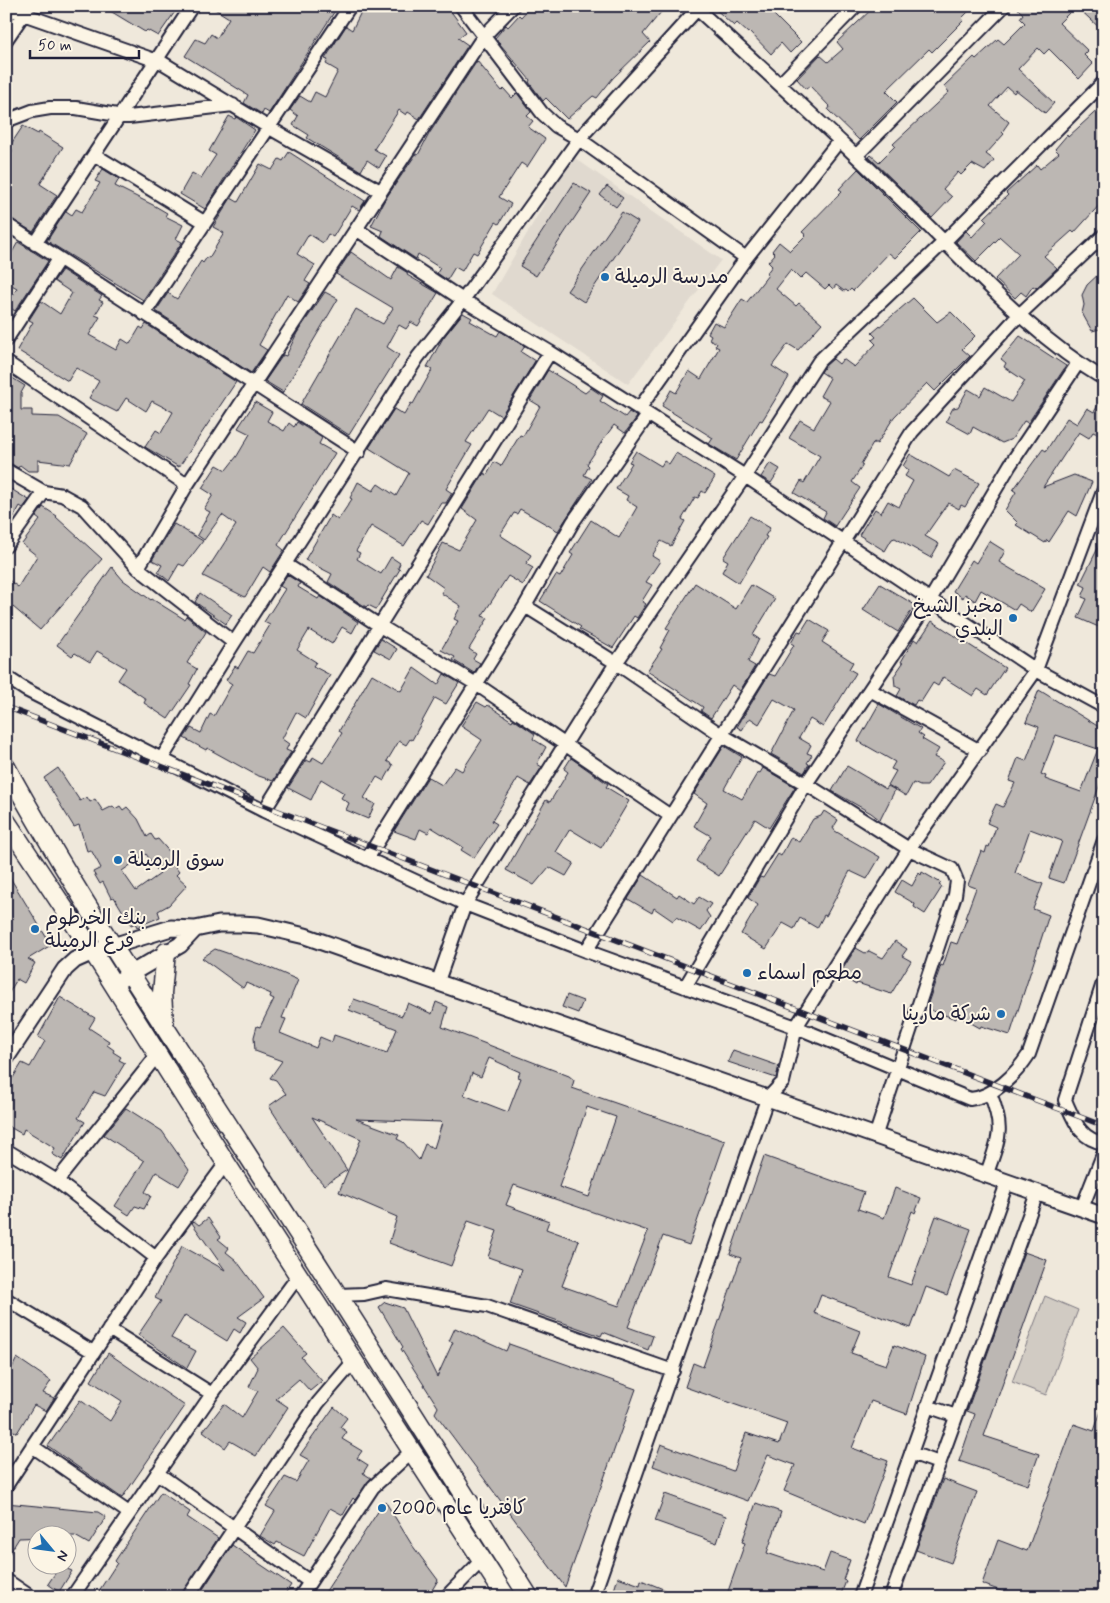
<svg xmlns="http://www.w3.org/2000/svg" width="1110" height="1603" viewBox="0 0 1110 1603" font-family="Mynerve,'Playpen Sans Arabic',sans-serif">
  <rect width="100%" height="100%" fill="#efe8db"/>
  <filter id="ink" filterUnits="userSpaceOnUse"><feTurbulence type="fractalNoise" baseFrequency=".02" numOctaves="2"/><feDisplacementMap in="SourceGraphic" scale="10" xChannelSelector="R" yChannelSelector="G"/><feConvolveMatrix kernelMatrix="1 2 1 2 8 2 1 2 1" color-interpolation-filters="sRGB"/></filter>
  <g filter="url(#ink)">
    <!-- built -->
    <path fill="#e0d9cf" d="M572 156 721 260 628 384 492 294Z"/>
    <!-- green -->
    <path fill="#d1cbc3" stroke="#7a767f" d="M1045 1296 1078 1310 1046 1395 1012 1382Z"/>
    <!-- building -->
    <path fill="#bcb7b3" stroke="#22223b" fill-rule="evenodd" d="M102 6H179L158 36 147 30 145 32Z
      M210 6H338L269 113 264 110 262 114 244 103 248 95 185 56 196 39 205 43 211 34 217 38 229 18Z
      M364 6H447L466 32 458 38 468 45 419 119 408 112 406 115 399 110 374 149 386 156 379 168 367 160 361 171 307 138 309 135 293 125 298 116 290 110 300 96 310 102 315 92 325 97 338 71 326 64 328 60 325 59 346 26 352 30Z
      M531 6H666L643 34 650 42 613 78 597 98 593 96 567 119 546 98 543 101 529 82 530 80 495 38 506 25 508 27 519 15 521 17Z
      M712 6H777L771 12 801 42 790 53 781 43 771 54 749 31 748 33 737 23 734 26Z
      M875 6H974L962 18 964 20 932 52 929 49 886 91 897 102 859 140 828 110 830 107 810 86 806 89 797 79 820 55 828 62 843 49 837 42Z
      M1015 6H1095L1104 15V32L1076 6 1059 23 1088 51 1084 55 1093 64 1079 79 1049 49 1044 54 1038 48 1018 69 1054 103 1045 113 1016 90 1014 93 1007 87 990 106 1009 122 1002 132 1004 134 986 154 994 160 985 171 972 164 961 175 958 172 943 189 952 197 932 218 869 157 871 155 879 162 895 146 893 144 949 92 944 86 974 57 976 59 998 39 1004 44 1025 23 1020 18 1023 14Z
      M477 61 502 91 504 89 512 98 517 93 531 112 527 116 533 121 528 127 545 139 527 167 521 163 499 197 511 204 499 224 496 222 477 254 473 252 462 271 455 267 447 280 437 273 440 268 418 254 416 259 381 236 383 231 371 226 384 201 416 154 418 155 429 134Z
      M1104 104V190L1098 196 1103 201 1074 233 1072 231 1044 256 1057 268 1036 288 1033 286 1026 296 1021 292 1015 298 995 279 1019 254 1000 237 976 261 956 242 966 231 972 237 987 221 984 218 1008 195 1006 193 1037 165 1040 169 1059 153 1055 149 1067 135 1068 137Z
      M229 116 235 119 236 117 255 130 205 209 180 194 192 173 201 178 216 155 209 151Z
      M23 126 38 134 39 132 63 147 40 184 57 195 33 232 6 216V163L13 150 9 147Z
      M289 152 365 201 359 210 352 206 333 237 328 234 323 243 309 234 297 254 315 265 305 281 310 284 298 302 287 294 259 345 267 350 251 373 156 311 168 293 177 299 201 261 203 263 207 257 209 258 224 233 213 227 231 198 238 202 260 164 272 170 279 159 283 161Z
      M103 169 119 179 115 186 155 206 167 213 165 216 183 225 176 239 182 242 143 300 47 241 66 211 72 215 76 209 82 212 100 183 95 181Z
      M858 169 921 232 895 258 889 253 853 291 851 289 848 292 846 290 844 291 836 285 833 289 829 285 825 289 806 273 800 279 791 270 776 289 796 306 799 303 822 323 798 350 788 344 772 366 789 377 762 421 760 420 736 460 709 444 713 438 662 406 671 390 676 393 689 371 701 379 719 348 715 346 717 343 709 339 711 335 708 333 714 322 724 327 742 299 747 302 768 275 766 274 772 266 768 262 775 254 772 251 779 242 790 251 806 235 802 232 842 191 839 189Z
      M574 183 591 193 536 276 520 266Z
      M607 186 623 198 616 207 600 195Z
      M622 212 638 222 584 302 567 291Z
      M18 242 48 261 15 311 7 306 17 288 6 282V263Z
      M351 252 391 280 398 267 408 273 407 275 438 293 418 326 411 322 406 329 399 325 387 347 399 355 349 435 301 404 356 309 383 324 393 308 336 274Z
      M62 270 102 296 99 300 103 302 95 315 100 317 89 335 116 350 122 339 130 344 140 327 143 329 146 324 236 382 179 467 145 447 156 430 161 433 173 412 152 401 146 411 126 398 117 412 89 398 99 381 76 368 68 381 17 350 33 322 29 320 41 301 60 314 72 293 54 281Z
      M1102 271 1104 328 1092 331 1082 313 1084 305 1082 295 1087 285Z
      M325 292 338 299 283 392 265 381 283 355 286 356 297 333Z
      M913 298 937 322 951 312 975 336 962 349 970 356 935 391 927 383 894 417 877 444 874 442 861 464 863 465 852 482 860 488 835 526 823 518 826 512 794 493 801 481 804 483 820 456 789 438 800 420 814 428 830 401 820 396 830 378 821 372 825 366 833 359 839 364 843 359 854 367 876 344 872 340 876 337 872 333Z
      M463 313 472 318 470 321 497 336 500 331 525 346 521 352 535 361 501 416 488 408 466 442 472 445 446 489 452 493 446 503H441L428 524 421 520 404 546 371 526 356 551 360 553 357 559 381 574 391 557 400 563 398 568 400 569 376 609 368 605 366 607 328 582 332 574 305 560 331 515 338 520 352 499 350 498 358 482 373 491 378 484 396 496 409 473 369 448 394 409 404 415 411 403 413 404 432 370 427 367 443 338Z
      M1020 336 1066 366 1028 423 1024 421 1012 439 1002 443 973 427 970 434 946 421 953 408 958 407 968 389 980 396 985 387 1011 402 1025 381 1004 367 1006 363 1001 359Z
      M548 370 585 393 591 388 603 396 600 401 625 417 629 412 637 417 625 433 614 425 603 440 587 464 589 466 584 475 592 479 558 531 520 509 517 514 514 513 500 535 531 555 526 564 533 568 523 585 508 576 482 616 488 618 469 649 476 654 473 659 480 663 474 673 453 660 455 657 441 650 458 621 454 619 461 606 441 593 444 588 426 575 443 543 459 550 477 520 462 509 484 473 487 475 494 462 501 466 520 435 523 436 540 406 530 400Z
      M6 374 25 386 21 393V410H32V416L59 417 87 434 70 464 38 460V471H28L20 465 18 468 10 463V449H6Z
      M1104 395V437L1093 432 1089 438 1079 432 1043 487 1074 475 1092 482 1077 516 1069 511 1049 542 1047 540 1045 543 1016 525 1018 523 1005 510 1016 492 1013 490 1043 449 1046 451 1067 418 1077 424 1087 408 1094 412Z
      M255 402 272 412 267 421 284 431 289 423 294 427 297 422 322 438 319 444 335 453 278 545 284 550 270 572 263 567 245 597 203 576 236 525 222 515 204 540 197 535 210 512 204 509 213 495 202 488 217 465 226 470 237 456 250 434 238 428Z
      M636 451 661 466 664 461 669 464 676 453 715 477 705 493 702 491 698 498 695 497 682 519 685 521 671 546 661 541 652 556 660 561 646 582 652 585 642 601 646 604 637 618 634 616 613 648 579 629 581 627 540 601 556 575 560 577 573 555 570 553 591 520 619 538 637 507 626 500 628 496 616 489 632 463 629 462Z
      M910 454 949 477 954 470 979 483 965 507 961 505 959 509 948 503 925 536 939 544 931 558 895 538 892 539 885 551 859 535 875 509 881 513 888 501 899 507 913 481 905 476 909 470 903 466Z
      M770 463 780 469 771 483 761 477Z
      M6 486 29 500 23 508 20 506 6 531Z
      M43 507 57 516 56 517 102 559 40 630 6 601V578L18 587 37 556 22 544 40 520 36 517Z
      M750 516 770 528 765 536 767 537 739 583 722 572 728 561 723 558Z
      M174 524 203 541 184 566 179 564 169 581 158 572 162 565 152 560Z
      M1104 536V621L1101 628 1078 618 1087 599 1082 597 1086 587 1080 584Z
      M989 541 1005 551 999 562 1045 589 1031 612 1019 604 1015 610 981 590 975 601 965 594 963 598 953 591 972 560 976 563Z
      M112 567 123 580 151 600 152 599 184 619 186 616 206 632 187 663 197 669 189 684 191 685 168 719 144 703 146 699 118 680 126 668 97 651 90 662 75 653 72 656 57 645Z
      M287 575 300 583 298 587 318 599 320 596 358 622 352 633 342 627 332 644 309 630 297 650 316 662 313 666 330 675 306 718 296 712 285 733 282 739 289 744 286 750 291 752 273 781 256 775 207 748 206 750 184 738 191 728 201 733 210 714 214 716 232 684 226 680 235 666 238 668 248 651 253 653 270 625 264 622 285 589 280 586Z
      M695 583 736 609 751 585 775 599 753 635 759 639 748 662 755 666 740 691 732 685 711 718 701 711 703 707 647 671 662 649 660 648 670 630 666 628Z
      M880 584 915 605 898 632 863 610Z
      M200 593 232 615 226 624 195 602Z
      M809 619 829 631 822 642 853 662 849 669 856 673 823 727 810 719 799 738 811 745 807 753 812 755 807 763 809 764 804 773 771 754 794 710 774 699 759 724 750 718 742 730 737 727 769 674 775 676 794 645 791 643 798 631 801 632Z
      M932 621 1005 668 987 695 978 689 973 696 943 677 938 686 933 683 921 702 917 700 914 705 897 696 901 689 895 686 894 676 903 663 901 662 914 639 918 642Z
      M381 639 397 649 391 659 374 650Z
      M414 668 438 685 444 674 459 683 446 704 435 698 412 740 410 739 406 745 399 741 387 761 393 765 384 781 377 777 364 798 375 804 368 819 346 810 349 803 341 798 344 793 321 779 311 800 288 788 306 760 311 762 313 757 323 763 342 733 339 731 372 674 401 691Z
      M1039 690 1104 730V773L1064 883 1049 878 1062 841 1030 829 1015 873 1043 884 1033 909 1049 915 1010 1035 981 1026 980 1028 957 1015 956 1019 930 1010 931 1007 927 1006 941 965 943 966 951 942 957 944 967 918H965L976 888 968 885 981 851 985 853 987 846 989 847 996 827 987 823 996 804 1003 807 1015 783 1009 781 1018 758 1026 761 1039 727 1026 722ZM1056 735 1098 749 1081 792 1045 779 1046 776 1041 774Z
      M477 702 486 707 488 705 512 721 513 719 535 734 533 739 546 747 537 764 542 767 530 785 518 778 492 821 497 824 474 858 461 850 463 847 431 827 428 833 420 829 416 839 394 831 428 777 442 785 455 767 462 771 482 740 461 726Z
      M879 704 921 729 918 733 924 737 922 739 939 749 934 757 944 762 927 786H920L913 783 906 796 888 785 896 771 891 769 895 762 858 741Z
      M724 746 742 757 724 789 742 799 758 772 760 773 763 768 795 787 769 828 755 819 719 876 696 861 711 836 694 826 707 803 694 794Z
      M571 758 608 784 606 787 629 801 601 848 570 829 556 852 574 863 566 876 549 867 534 885 506 870 546 800 550 802 568 772 564 769Z
      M847 766 886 789 888 786 895 790 880 820 871 813 832 791Z
      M58 768 80 801 87 797 90 802 95 799 103 811 113 806 115 809 120 806 123 810 127 807 138 819 147 837 151 834 155 840 158 839 173 856 169 859 179 872 176 875 187 885 169 905 158 911 160 917 137 927 135 923 131 925 114 897 111 898 103 882 100 884 93 872 101 868 91 850 87 851 79 825 74 827 44 778ZM146 854 160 874 136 891 122 871Z
      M824 811 838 820 833 828 835 831 880 857 867 879 850 871 826 916 824 915 817 928 800 918 794 929 783 923 766 949 741 934 758 905 748 898 760 877 763 878 778 854 781 856 791 837 799 842 813 819 821 816Z
      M6 871 51 945 28 959 35 963 24 983 17 979 6 998Z
      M922 872 941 883 939 885 942 887 925 914 914 907 915 904 895 892 902 880 912 886 919 873 921 875Z
      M643 875 677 897 679 894 694 904 699 897 711 904 706 911 710 917 701 931 676 917 673 921 654 908 652 913 628 899Z
      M895 941 907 949 902 956 911 961 891 994 857 983 856 985 839 975 856 948 865 953 869 951 883 958Z
      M215 949 268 967 298 980 282 1018 286 1019 280 1033 316 1048 320 1037 332 1042 334 1035 387 1053 397 1029 349 1010 354 999 402 1016 408 1003 432 1014 436 1002 448 1007 442 1027 569 1076 574 1080 572 1088 725 1141 689 1245 663 1236 628 1327 653 1336 648 1350 603 1332 601 1336 510 1304 522 1269 488 1257 497 1231 468 1221 451 1266 389 1243 397 1217 339 1192 361 1139 312 1117 347 1170 324 1185 309 1168 269 1106 286 1094 276 1080 270 1078 282 1061 255 1051 254 1037 257 1026 260 1027 274 999 270 997 271 994 246 983 243 988 202 958ZM489 1058 520 1072 518 1077 521 1078 508 1112 464 1095 472 1073 481 1077ZM587 1107 616 1117 589 1197 559 1187ZM356 1119 441 1122 442 1123 434 1148 425 1144 419 1160 403 1142 397 1139 399 1135ZM514 1185 648 1231 619 1306 562 1286 579 1241 546 1229 549 1221 506 1205Z
      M567 995 583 1001 578 1013 562 1007Z
      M60 997 95 1018 89 1028 109 1041 107 1045 114 1050 113 1052 121 1057 119 1060 125 1063 105 1096 94 1092 78 1118 85 1122 62 1160 52 1154 55 1148 24 1129 22 1134 6 1125V1078L11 1081 22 1063 30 1067 45 1041 38 1037Z
      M733 1050 779 1066 776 1078 728 1062Z
      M126 1108 162 1131 189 1170 179 1186 156 1172 145 1192 151 1196 144 1209 135 1206 129 1215 115 1206 144 1161 104 1135Z
      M764 1156 864 1192 858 1209 884 1218 895 1188 921 1198 915 1213 912 1211 889 1277 911 1285 936 1216 971 1229 947 1295 926 1287 911 1328 821 1295 814 1313 860 1331 851 1353 886 1365 894 1345 925 1357 907 1414 871 1401 852 1448 888 1461 864 1524 784 1491 795 1465 768 1455 748 1501 653 1466 661 1444 733 1471 746 1433 779 1444 787 1423 685 1387 693 1363 703 1367 741 1258 730 1254Z
      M208 1218 221 1237 218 1239 229 1248 226 1252 236 1260 264 1298 238 1317 246 1322 240 1333 234 1329 227 1341 185 1315 171 1338 196 1351 187 1368 138 1335 161 1301 155 1298 182 1246 225 1270 192 1223 194 1221 199 1225Z
      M1024 1252 1047 1260 984 1436 1039 1454 1028 1485 959 1461 975 1414 967 1411Z
      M385 1302 403 1308 437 1377 453 1342 449 1341 455 1328 506 1351 509 1344 636 1389 565 1587 435 1413 438 1407 401 1349 403 1347 379 1307Z
      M284 1328 306 1353 301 1357 322 1381 310 1391 299 1379 276 1399 288 1407 256 1456 230 1441 225 1448 203 1431 224 1404 242 1418 258 1391 249 1387 258 1368 250 1358Z
      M108 1353 185 1406 122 1498 48 1446 80 1400 110 1421 122 1401 91 1381Z
      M17 1358 51 1381 43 1393 54 1398 46 1411 34 1405 17 1433 6 1426V1365L12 1368Z
      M334 1407 347 1418 340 1427 347 1432 342 1439 362 1451 357 1458 368 1465 363 1473 371 1478 355 1500 353 1498 343 1515 330 1508 304 1556 277 1542 275 1545 260 1536 275 1511 266 1506 285 1477 296 1482 309 1460 300 1455Z
      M1102 1408 1104 1597H1017L982 1584 998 1540 1027 1551 1074 1424 1094 1431Z
      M943 1479 977 1492 951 1563 916 1550Z
      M161 1492 190 1512 187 1517 218 1538 180 1597H95L117 1563 115 1561Z
      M665 1494 726 1516 717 1543 655 1521Z
      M385 1501 412 1545 438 1580 428 1597H322Z
      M6 1503 98 1512 106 1517 89 1544 75 1536 19 1538 6 1559Z
      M756 1503 781 1512 767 1553 823 1572 830 1553 850 1560 843 1580 846 1581 840 1597H726L745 1543 742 1542Z
      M232 1545 291 1585 283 1597H198Z
      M60 1566 72 1571 59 1592 48 1584Z
      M618 1577 640 1585 641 1580 683 1597H612Z"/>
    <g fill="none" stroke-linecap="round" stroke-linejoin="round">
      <!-- minor casing -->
      <g stroke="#22223b" stroke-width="16">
        <path id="minor" d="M461 6 542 113 556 126 579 139 746 258
          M6 8 163 63 268 127 380 191
          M697 9C771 76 845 144 916 214 977 273 1031 335 1104 379
          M6 40 29 6
          M780 84 856 6
          M6 121 32 111 50 108H76L129 117 233 105
          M95 155 204 222
          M856 156 1004 6
          M6 224 359 452
          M356 229 463 300 550 352 745 476 1036 670 1104 707
          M35 244 192 6
          M144 314 350 6
          M6 340 59 259
          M6 362 187 485
          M639 409 746 258 839 141
          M6 470 44 492 62 495 82 506 138 568 234 643
          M6 546 44 492
          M285 564 380 626 476 684 669 815
          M138 568 187 485 483 37 513 6
          M525 606 616 663 720 734 806 784 909 849 952 869 957 881 955 895 875 1137
          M6 677 26 690 264 811 465 904 586 951 796 1027 970 1099C994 1097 1016 1074 1029 1054L1104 840
          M870 690 980 751
          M162 758 234 643 418 357 463 300 579 139 700 6
          M264 811 550 352
          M367 859 525 606 573 522 648 415
          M586 951 912 432 1018 316 1104 235
          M1104 980 1065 1100C1074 1120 1080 1140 1104 1143
          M438 981 465 904 616 663 745 476 819 361 944 242 1104 82
          M685 987 806 784 930 600 1010 465 1078 363
          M6 1150 57 1181 156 1258
          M986 1176C999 1138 1005 1131 990 1093
          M57 1181 158 1054
          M1082 1208 1104 1152
          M338 1295 364 1294 386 1289 487 1306 673 1371
          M6 1299 93 1352
          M109 1329 212 1394
          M927 1406 956 1416
          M32 1446 129 1513
          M911 1453 939 1463
          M157 1473 310 1582
          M6 1486 156 1258 226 1163
          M6 1580 31 1597
          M72 1597 212 1394 299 1275
          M188 1597 318 1403 354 1361
          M300 1597 373 1487 412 1451
          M446 1597 482 1560
          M593 1597 767 1099 783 1082 796 1027 909 849 1036 670 1104 489
          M860 1597 1007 1183
          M891 1597 1037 1193"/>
      </g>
      <!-- tertiary casing -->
      <g stroke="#22223b" stroke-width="19">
        <path id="tertiary" d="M113 984 180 945 195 929
          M6 1058 65 969 75 960 93 952 171 928 195 929 219 924H241L258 925 305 936 1104 1216"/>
      </g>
      <!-- secondary casing -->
      <g stroke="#22223b" stroke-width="21">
        <path id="secondary" d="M6 767C78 898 162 1022 243 1148 340 1297 434 1447 529 1597
          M6 821 93 952 226 1163 506 1597
          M164 1024 162 993 166 952"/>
      </g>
      <!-- minor -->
      <use href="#minor" stroke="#fcf5e5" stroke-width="12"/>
      <!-- tertiary -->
      <use href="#tertiary" stroke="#fcf5e5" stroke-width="15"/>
      <!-- secondary -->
      <use href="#secondary" stroke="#fcf5e5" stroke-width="18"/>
      <!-- rail casing -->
      <g stroke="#22223b" stroke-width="5.5">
        <path id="rail" d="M6 707 1104 1126"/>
      </g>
      <!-- rail -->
      <use href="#rail" stroke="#fcf5e5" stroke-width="4" stroke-dasharray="11" stroke-linecap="butt"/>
    </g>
  </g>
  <!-- markers -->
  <g fill="#1f6fb2" stroke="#fcf5e5" stroke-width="2">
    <circle cx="605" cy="277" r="5"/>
    <circle cx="1013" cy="618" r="5"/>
    <circle cx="118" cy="860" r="5"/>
    <circle cx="35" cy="929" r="5"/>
    <circle cx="747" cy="973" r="5"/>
    <circle cx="1001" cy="1014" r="5"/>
    <circle cx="382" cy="1508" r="5"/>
  </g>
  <g text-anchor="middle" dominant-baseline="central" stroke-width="4" stroke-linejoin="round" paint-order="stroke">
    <!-- poi labels -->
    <g font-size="20" fill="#22223b" stroke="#fcf5e5" text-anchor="start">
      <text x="615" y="277">مدرسة الرميلة</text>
      <text x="1003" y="606" text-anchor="end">مخبز الشيخ<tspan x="1003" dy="23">البلدي</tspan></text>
      <text x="128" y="860">سوق الرميلة</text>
      <text x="45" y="918">بنك الخرطوم<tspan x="45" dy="23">فرع الرميلة</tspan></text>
      <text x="757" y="973">مطعم اسماء</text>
      <text x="991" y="1014" text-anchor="end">شركة مارينا</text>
      <text x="392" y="1508">كافتريا عام 2000</text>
    </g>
  </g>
  <!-- margin -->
  <rect width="1110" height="1603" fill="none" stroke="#fcf5e5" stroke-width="25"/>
  <rect x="12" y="12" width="1085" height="1578" fill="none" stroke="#22223b" stroke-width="2" filter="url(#ink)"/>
  <!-- north arrow -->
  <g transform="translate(52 1550) rotate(119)"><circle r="24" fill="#fcf5e5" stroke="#a5a1a1"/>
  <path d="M0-4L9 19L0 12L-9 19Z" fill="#1f6fb2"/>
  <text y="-8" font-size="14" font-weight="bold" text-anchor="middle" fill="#22223b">N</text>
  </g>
  <!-- scale -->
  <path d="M30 50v8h109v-8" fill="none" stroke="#22223b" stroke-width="2.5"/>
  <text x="38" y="50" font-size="15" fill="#22223b" stroke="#fcf5e5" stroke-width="4" paint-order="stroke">50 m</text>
</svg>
